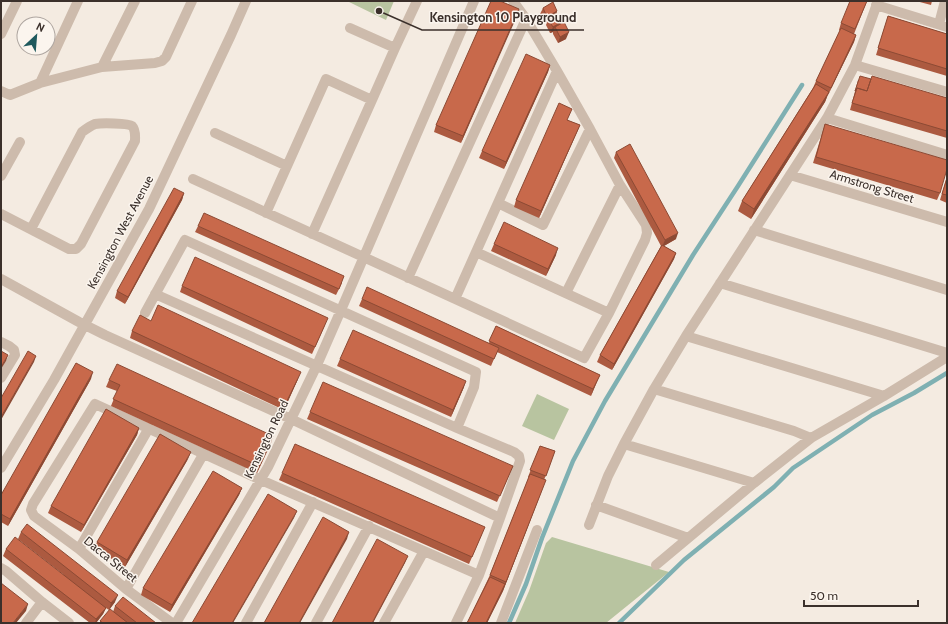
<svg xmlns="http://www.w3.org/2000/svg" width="948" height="624" viewBox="0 0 948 624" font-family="Cabin,sans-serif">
  <rect width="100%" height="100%" fill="#f4ebe1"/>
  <!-- green -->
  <path fill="#b8c4a0" d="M347 1H394L386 20Z
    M537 394 569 409 554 440 522 426Z
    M552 537 669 572 606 623H515L529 591 546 543Z"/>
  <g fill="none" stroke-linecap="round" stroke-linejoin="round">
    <!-- stream -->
    <path stroke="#7fb0b2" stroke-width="4.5" d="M509 623 526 584 542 538 573 461 605 401 693 255 738 186 802 85
      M619 623 684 560 774 487 793 468 872 415 914 393 947 373"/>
    <!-- minor -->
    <path stroke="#cdbbac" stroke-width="10" d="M876 5 947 27
      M939 24 945 1
      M350 28 395 48
      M1 34 17 1
      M855 65 947 92
      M102 67 135 1
      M40 83 78 1
      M1 91 10 95 40 83 102 67 155 63 162 61 166 57 192 1
      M827 118 947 155
      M215 133 287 166
      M790 175 947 222
      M1 176 20 142
      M193 179 584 358 609 313 645 240 647 233 646 225 620 185 590 129 557 71 526 19 513 1
      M498 203 543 225 590 129
      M266 213 326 79 372 100
      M1 214 69 249H76L81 244 135 141C135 137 136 130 132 126 128 123 101 123 95 124 90 126 86 129 82 132L31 229
      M754 230 947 290
      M312 234 372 100 395 48 417 1
      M476 252 609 313
      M408 278 526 19
      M1 279 79 322 105 335 291 419 500 518
      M720 283 947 353
      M566 293 620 185
      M155 294 457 428 514 452 519 456 520 461 500 518 479 575 456 623
      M455 299 557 71
      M145 313 185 240 476 372 474 387 457 428
      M686 336 884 396
      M1 342 9 346 14 350 15 355 1 378
      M654 389 794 431 811 438
      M624 444 754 483
      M1 468 54 380 149 209 231 35 246 1
      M596 505 688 538
      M589 525 608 476 624 444 654 389 686 336 827 118 855 65 878 1
      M79 549 149 428
      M656 565 754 483 811 438 884 396 947 357
      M1 568 6 571 42 602 69 623
      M126 589 204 453
      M26 623 42 602
      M172 623 126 589 79 549 34 516 31 510 33 504 95 404 261 480 479 575
      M176 623 268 467 317 365 341 310 474 1
      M246 623 313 502
      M316 623 369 526
      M384 623 424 551
      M501 623 537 530"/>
  </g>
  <!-- wall -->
  <path fill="#ac5a40" d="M867 1 854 34 856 35 854 42 828 95V94L825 102 751 219 738 211 742 201 813 88 816 81 840 31 839 30 841 23Z
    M916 1H932L931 5Z
    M543 8 557 11 556 14 561 22V24L566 39 558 43 553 34V32L550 33 546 25 547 22 545 23 540 14Z
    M519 9 461 143 434 132 436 125Z
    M888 16 947 34V76L876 55Z
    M550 65 548 72 504 169 479 158 482 151Z
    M871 79 947 98V138L850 110 858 80Z
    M567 120 580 125 539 218 514 207 516 200Z
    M825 124 940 193 937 200 813 163Z
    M616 152 676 239 664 246 676 253 674 259 612 370 597 362 600 355 661 246 614 158Z
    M947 176V203L940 200Z
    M184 193 182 200 125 304 115 298 117 291Z
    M198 226 342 283 336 295 195 232Z
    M494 244 556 255 546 276 491 251Z
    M182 286 325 325 312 354 180 292Z
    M362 299 489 343 496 326 600 375 591 396 497 352 491 366 359 306Z
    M151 321 298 379 284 410 130 338 132 331Z
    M340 359 464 387 451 417 337 366Z
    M91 379 8 526 1 522V495Z
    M109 380 271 443 257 473 111 406 117 391 106 387Z
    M310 412 513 466 497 502 307 419Z
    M139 428 137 435 81 532 48 513 51 506Z
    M540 446 555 451 544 480 543 487 503 591 487 623H467L489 577 529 477H528Z
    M188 459 125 567 94 548 97 542Z
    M282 473 482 534 469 564 279 480Z
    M242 488 239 495 170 612 141 595 143 588Z
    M21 532 115 602 109 610 106 608 103 614 96 623H90L3 556 6 549 64 575 18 539Z
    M115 606 156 623H100V621L113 612Z"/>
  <!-- shaded-wall -->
  <path fill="#8c4a34" d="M519 9 517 16 461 143 463 136Z
    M557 11 555 18 548 19 547 22 545 23 547 17Z
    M561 22 559 29 555 27 553 32 550 33 553 27Z
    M569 32 566 39 558 43 560 37Z
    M856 35 854 42 828 95 831 88Z
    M550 65 548 72 504 169 506 162Z
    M829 92 825 102 751 219 754 209Z
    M580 125 577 132 539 218 541 211Z
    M184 193 182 200 125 304 128 297Z
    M678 233 676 239 662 247 665 240Z
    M558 248 556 255 546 276 548 269Z
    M676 253 674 259 612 370 614 364Z
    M8 355 6 361 1 369V367Z
    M36 356 34 362 1 420V417Z
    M93 372 91 379 8 526 10 519Z
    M301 372 298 379 284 410 286 403Z
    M600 375 597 381 591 396 593 389Z
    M466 381 464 387 451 417 453 410Z
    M139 428 137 435 81 532 84 525Z
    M273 436 271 443 257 473 259 466Z
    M191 452 188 459 125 567 127 560Z
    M546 480 503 591 487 623H486L503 588Z
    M242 488 239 495 170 612 172 605Z
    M297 511 294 518 233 623H232Z
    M349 532 347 539 300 623H299Z
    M408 556 405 563 373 623H372Z
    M118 595 115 602 109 610 111 603Z
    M28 604 26 611 16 623H13Z
    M106 608 103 614 96 623H95L96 619Z"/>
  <!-- building -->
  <path fill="#c8694b" stroke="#8c4a34" d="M491 1H500L519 9 463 136 436 125Z
    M850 1H867L855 29 841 23Z
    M553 2 557 11 547 17 543 8Z
    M556 14 561 22 553 27 548 19Z
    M888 16 947 34V69L878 48Z
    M564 22 569 32 560 37 555 27Z
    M841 28 856 35 831 88 816 81Z
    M526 54 550 65 506 162 482 151Z
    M860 76 871 79 867 91 857 88 855 91Z
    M872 76 947 98V131L852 103 857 88 867 91Z
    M816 84 829 92 754 209 742 201Z
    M559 103 572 109 567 120 580 125 541 211 516 200Z
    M825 124 947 160V169L940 193 816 157Z
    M630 144 678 233 665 240 616 152Z
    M947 178V195L942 194Z
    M174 188 184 193 128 297 117 291Z
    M204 213 344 276 339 289 198 226Z
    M504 222 558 248 548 269 494 244Z
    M662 245 676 253 614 364 600 355Z
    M195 257 328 318 315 347 182 286Z
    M367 287 499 348 494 359 362 299Z
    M158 305 301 372 286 403 132 331 140 315 151 321Z
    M496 326 600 375 593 389 489 341Z
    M353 330 466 381 453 410 340 359Z
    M1 351 8 355 1 367Z
    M28 351 36 356 1 417V398Z
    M76 363 93 372 10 519 1 514V495Z
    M117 364 273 436 259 466 113 399 120 385 109 380Z
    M323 382 513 466 500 496 310 412Z
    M106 409 139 428 84 525 51 506Z
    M160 434 191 452 127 560 97 542Z
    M295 444 485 527 472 557 282 473Z
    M540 446 555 451 546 476 530 470Z
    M213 471 242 488 172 605 143 588Z
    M530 474 546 480 506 582 490 575Z
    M268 494 297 511 232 623H192Z
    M323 517 349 532 299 623H264Z
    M27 524 118 595 111 603 21 532Z
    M15 537 106 608 96 619 6 549Z
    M377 539 408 556 372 623H332Z
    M490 577 505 584 486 623H467Z
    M1 583 28 604 13 623H1Z
    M123 597 156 623H137L115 606Z
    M110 609 128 623H103L100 621Z"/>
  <g text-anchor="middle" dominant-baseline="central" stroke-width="3" stroke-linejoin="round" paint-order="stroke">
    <!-- street labels -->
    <g font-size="12" fill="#3b302b" stroke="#fbf5ee">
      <text transform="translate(872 186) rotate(17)">Armstrong Street</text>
      <text transform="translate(120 232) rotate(-62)">Kensington West Avenue</text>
      <text transform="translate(266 439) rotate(-64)">Kensington Road</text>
      <text transform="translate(111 559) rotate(39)">Dacca Street</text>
    </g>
  </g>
  <!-- callouts -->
  <path fill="none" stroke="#3b302b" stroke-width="1.5" d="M379 11L422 30H584"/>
  <circle fill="#3b302b" stroke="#fbf5ee" stroke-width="1.5" cx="379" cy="11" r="4"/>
  <g font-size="13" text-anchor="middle" font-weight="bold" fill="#3b302b" stroke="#fbf5ee" stroke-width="3" stroke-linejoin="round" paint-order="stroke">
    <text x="503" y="22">Kensington 10 Playground</text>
  </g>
  <!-- border -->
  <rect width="948" height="624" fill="none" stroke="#3b302b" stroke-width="4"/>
  <!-- north arrow -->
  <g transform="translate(36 36) rotate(26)"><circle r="19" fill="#fbf5ee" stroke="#aea6a0"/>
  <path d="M0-3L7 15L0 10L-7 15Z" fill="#1f5a5e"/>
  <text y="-6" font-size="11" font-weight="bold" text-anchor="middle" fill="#3b302b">N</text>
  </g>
  <!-- scale -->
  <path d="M804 600v6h114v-6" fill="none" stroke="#3b302b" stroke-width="2"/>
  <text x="810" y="600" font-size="12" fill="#3b302b" stroke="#fbf5ee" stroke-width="3" paint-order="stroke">50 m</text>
</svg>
